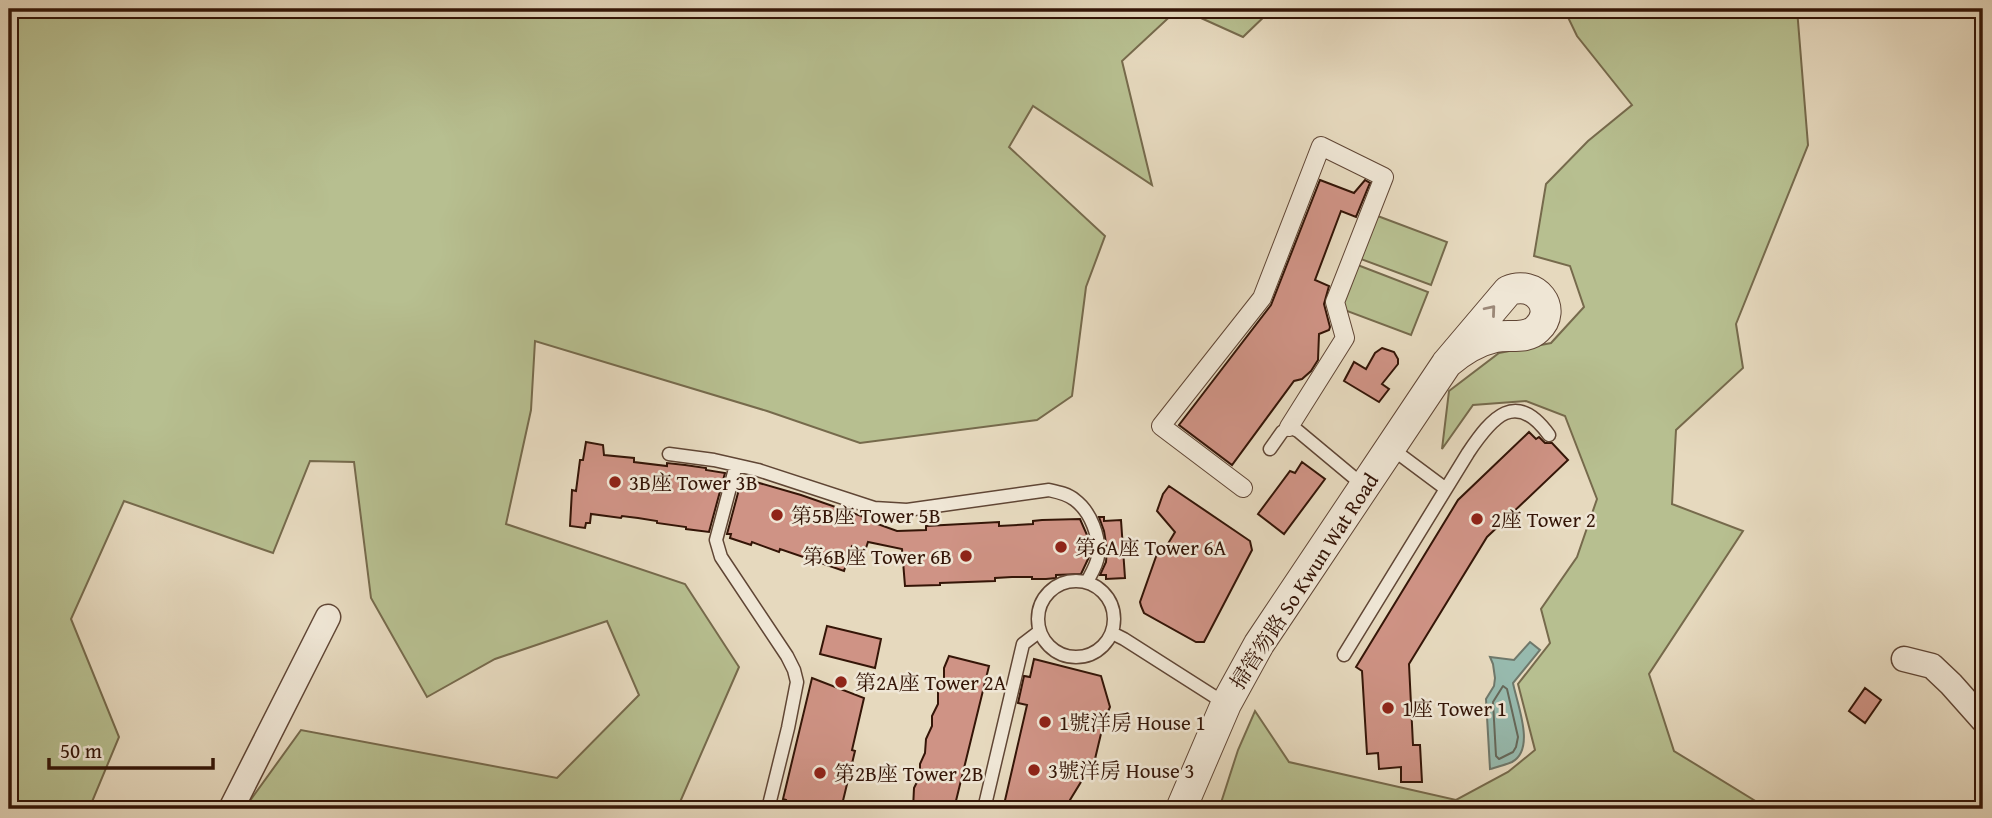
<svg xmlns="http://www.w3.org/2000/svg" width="1992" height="818" viewBox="0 0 1992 818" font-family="'Gentium Book Plus','Noto Serif TC',serif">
  <rect width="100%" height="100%" fill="#e6d9be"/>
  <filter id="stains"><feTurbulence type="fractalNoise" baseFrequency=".00286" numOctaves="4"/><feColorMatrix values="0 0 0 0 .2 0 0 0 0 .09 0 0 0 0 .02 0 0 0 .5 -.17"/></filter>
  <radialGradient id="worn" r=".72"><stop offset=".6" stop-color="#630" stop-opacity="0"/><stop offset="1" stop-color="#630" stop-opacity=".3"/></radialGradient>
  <!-- green -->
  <path fill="#b7bf90" stroke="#766a4c" stroke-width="2" d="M9 9H1178L1122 61 1152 185 1033 106 1009 147 1105 236 1086 287 1072 396 1037 420 860 443 767 411 535 341 531 410 506 524 685 584 739 667 677 809H244L301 730 557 778 639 695 607 621 495 659 427 697 371 598 354 462 310 461 273 553 124 501 71 619 119 737 89 809H9V343L10 342 9 341Z
    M1181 9H1272L1243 37Z
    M1564 9H1797L1808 145 1736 324 1743 368 1676 430 1672 504 1743 531 1649 674 1674 751 1757 802 1724 805V809H1219L1238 750 1255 711 1289 762 1456 800 1508 772 1535 750 1518 684 1550 643 1541 609 1577 557 1597 499 1565 416 1526 401 1473 405 1442 449 1449 391 1499 353 1551 343 1584 307 1570 266 1534 256 1546 184 1588 141 1632 105 1577 36Z
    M1375 215 1447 242 1431 285 1358 258Z
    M1355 264 1428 292 1411 335 1339 308Z"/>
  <!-- water -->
  <path fill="#97baae" stroke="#6f786b" stroke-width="2" d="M1530 642 1540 650 1513 683C1517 704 1536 749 1512 762 1505 765 1497 767 1490 769L1486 699 1494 686 1495 678 1493 664 1490 657 1514 660Z"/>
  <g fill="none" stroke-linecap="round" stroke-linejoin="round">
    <!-- shore -->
    <path stroke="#66685a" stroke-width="2" d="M1503 686 1507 689 1518 737 1516 747 1513 752 1499 759 1496 756 1493 702Z"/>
  </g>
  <!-- building -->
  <path fill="#cf9385" stroke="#341507" stroke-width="2" d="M1320 180 1354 193 1365 180 1370 183 1356 217 1341 211 1315 280 1329 286 1324 304 1330 327 1329 330 1319 334 1318 360 1311 371 1302 379 1294 381 1232 465 1179 425 1271 305Z
    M1382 348 1394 352 1398 359V364L1382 384 1389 389 1379 402 1344 381 1354 362 1366 369 1375 353Z
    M1529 432 1536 439 1539 437 1545 443H1552L1568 460 1487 537 1409 664 1413 745H1420L1422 782H1401V767L1379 769 1378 753 1367 754 1362 671 1356 667 1458 500Z
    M586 442 603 445 604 455 634 458V462L667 466V463L685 465 706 468V470L725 473 709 532 686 529V527L657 523V521L638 518 622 516 621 518 591 514 590 523H586L585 528 570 526 572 490 576 491 580 460H583Z
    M1302 462 1325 479 1284 534 1258 514 1290 471 1295 473Z
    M742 478 801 495 870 519 869 521 897 531 926 530V526L999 522V526L1033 524V521L1042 520 1080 519 1087 535 1089 557 1081 574 1056 575V578L1046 579H1032V577H1012L995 578V581L940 583V585L905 586 902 549 868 542 865 551 852 546 844 571 780 549 779 552 752 542 751 545 730 538 731 534H727Z
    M1169 486 1250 541 1252 550 1204 642H1196L1144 613 1141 606 1140 602 1158 551 1166 547 1175 532 1157 511 1163 494Z
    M1099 517H1104V521L1121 520 1125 578 1106 579V575H1100L1106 562 1107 549 1104 531Z
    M827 626 881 639 875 668 820 654Z
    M949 656 989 666 954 809H913L914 788 920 776V764L925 753 926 739 932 726V716L938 704V691L944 678V668Z
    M1034 659 1101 676 1110 707 1104 721 1095 759 1070 800 1067 809H1003L1027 705 1018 703 1024 676 1030 677Z
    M812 678 864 698 852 750 855 751 841 809H784L786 800 783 799Z
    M1865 688 1881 700 1865 723 1849 711Z"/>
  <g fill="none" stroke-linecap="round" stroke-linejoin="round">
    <!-- service casing -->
    <g stroke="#604635" stroke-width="15">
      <path id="service" d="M1391 448 1446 489
        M1270 449 1282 432 1289 427 1298 431 1364 486
        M669 454 714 460 758 470 874 508 907 510 1049 490C1058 492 1068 494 1075 500 1091 512 1100 537 1098 556 1097 565 1091 574 1087 582
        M736 465 716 540 721 557 787 656 794 670 797 682 788 728 768 809
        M1038 619a38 38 0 1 1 76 0a38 38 0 1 1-76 0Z
        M1112 633 1124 639 1226 704
        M1344 655 1468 453C1492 417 1516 389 1549 435
        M984 809 1023 644 1040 631"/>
    </g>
    <!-- pedestrian casing -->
    <g stroke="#604635" stroke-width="20">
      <path id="pedestrian" d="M1243 488 1161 426 1262 298 1321 146 1384 177 1335 302 1345 338 1289 427"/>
    </g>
    <!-- minor casing -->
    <g stroke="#604635" stroke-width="27">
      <path id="minor" d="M1904 659 1932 666 1951 684 1983 720
        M231 809 328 617"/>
    </g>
    <!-- tertiary casing -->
    <g stroke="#604635" stroke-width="32">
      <path id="tertiary" d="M1181 809 1226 704 1259 644 1447 363 1508 291C1535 279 1559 309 1537 329 1526 340 1509 334 1495 337 1477 341 1461 351 1447 363"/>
    </g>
    <!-- service -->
    <use href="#service" stroke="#efe6d5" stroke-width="12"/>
    <!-- pedestrian -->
    <use href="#pedestrian" stroke="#efe6d5" stroke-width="18"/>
    <!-- minor -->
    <use href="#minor" stroke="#efe6d5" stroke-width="24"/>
    <!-- tertiary -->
    <use href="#tertiary" stroke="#efe6d5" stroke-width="30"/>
  </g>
  <!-- one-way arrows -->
  <defs><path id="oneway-chevron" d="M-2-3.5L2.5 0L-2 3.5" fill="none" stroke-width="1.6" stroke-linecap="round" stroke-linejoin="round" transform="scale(1.75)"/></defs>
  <use stroke="#9b8878" href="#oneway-chevron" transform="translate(1491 310) rotate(-50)"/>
  <!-- markers -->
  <g fill="#8f2418" stroke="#efe6d5" stroke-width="2.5">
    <circle cx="615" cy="482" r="7"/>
    <circle cx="777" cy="515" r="7"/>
    <circle cx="1477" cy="519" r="7"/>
    <circle cx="1061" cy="547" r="7"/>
    <circle cx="966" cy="556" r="7"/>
    <circle cx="841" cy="682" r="7"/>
    <circle cx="1388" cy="708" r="7"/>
    <circle cx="1045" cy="722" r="7"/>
    <circle cx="1034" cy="770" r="7"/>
    <circle cx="820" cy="773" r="7"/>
  </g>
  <g text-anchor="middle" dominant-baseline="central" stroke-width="5" stroke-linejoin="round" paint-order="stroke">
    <!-- poi labels -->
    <g font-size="21" fill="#341507" stroke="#efe6d5" text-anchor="start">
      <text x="629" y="482">3B座 Tower 3B</text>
      <text x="791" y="515">第5B座 Tower 5B</text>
      <text x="1491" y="519">2座 Tower 2</text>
      <text x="1075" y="547">第6A座 Tower 6A</text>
      <text x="952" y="556" text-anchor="end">第6B座 Tower 6B</text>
      <text x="855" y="682">第2A座 Tower 2A</text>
      <text x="1402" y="708">1座 Tower 1</text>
      <text x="1059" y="722">1號洋房 House 1</text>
      <text x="1048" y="770">3號洋房 House 3</text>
      <text x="834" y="773">第2B座 Tower 2B</text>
    </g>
    <!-- street labels -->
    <g font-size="21" fill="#341507" stroke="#efe6d5">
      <text transform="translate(1304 581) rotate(-57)">掃管笏路 So Kwun Wat Road</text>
    </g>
  </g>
  <!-- margin -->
  <rect width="1992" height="818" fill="none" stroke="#e6d9be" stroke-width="35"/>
  <rect x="10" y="10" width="1971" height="797" fill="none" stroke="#341507" stroke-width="3.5"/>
  <rect x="18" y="18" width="1957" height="783" fill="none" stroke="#341507" stroke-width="2"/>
  <!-- scale -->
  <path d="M49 758v10h164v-10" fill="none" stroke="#341507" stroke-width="3.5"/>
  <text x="60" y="758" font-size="21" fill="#341507" stroke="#efe6d5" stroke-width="5" paint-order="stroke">50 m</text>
  <rect width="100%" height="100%" filter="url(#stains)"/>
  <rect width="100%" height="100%" fill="url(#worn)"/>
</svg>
